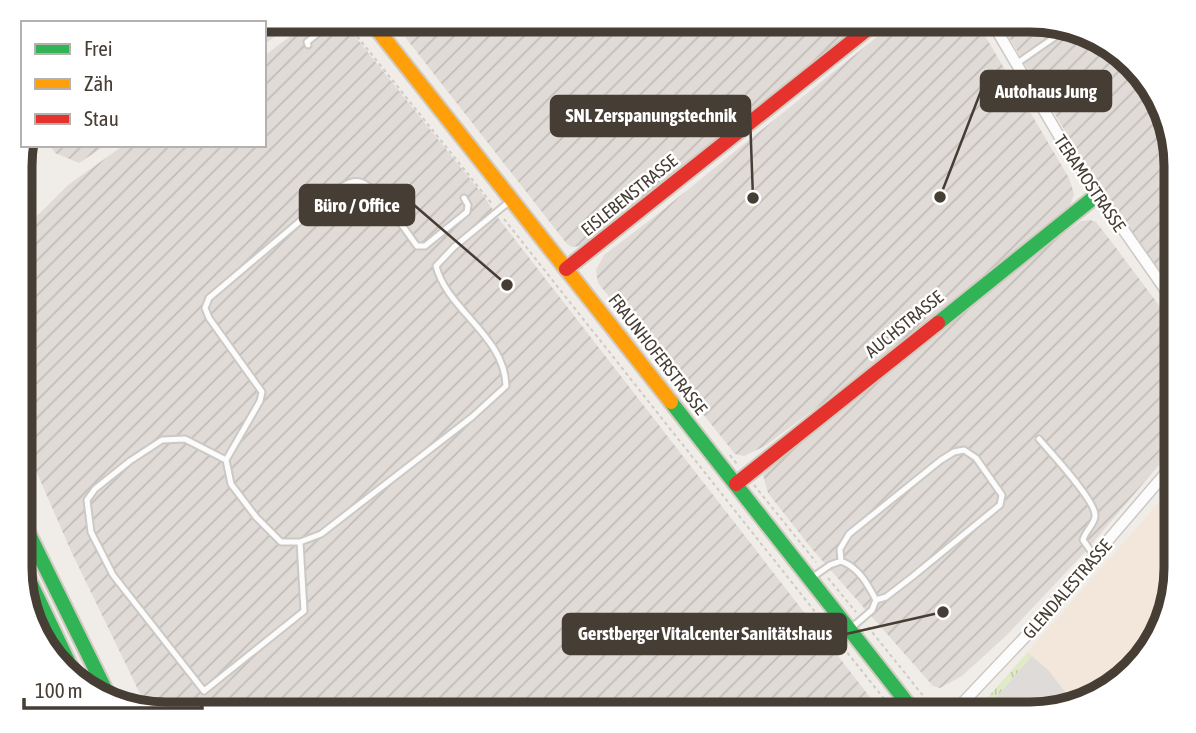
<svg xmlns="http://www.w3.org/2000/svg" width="1196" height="733" viewBox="0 0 1196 733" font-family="'Asap Condensed',sans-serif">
  <defs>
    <pattern id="industrial-furrows" width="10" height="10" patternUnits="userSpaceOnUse" patternTransform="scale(1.75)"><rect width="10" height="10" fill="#e0dbd6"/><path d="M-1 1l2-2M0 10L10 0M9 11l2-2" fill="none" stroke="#c2bdb8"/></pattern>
    <pattern id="grass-tufts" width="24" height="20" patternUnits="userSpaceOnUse" patternTransform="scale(1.75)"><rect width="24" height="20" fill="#e1eac7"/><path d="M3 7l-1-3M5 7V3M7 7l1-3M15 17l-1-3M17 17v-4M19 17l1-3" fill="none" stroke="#c2caac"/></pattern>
  </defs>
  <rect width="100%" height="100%" fill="#f0ece8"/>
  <!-- commercial -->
  <path fill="#f3e6da" d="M1162 499 1168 500 1176 510V577L1152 648 1103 694 1040 713H974Z"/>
  <!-- industrial -->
  <path fill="url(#industrial-furrows)" d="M166 19H293L292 23 264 45V23H148Z
    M313 19H341L483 195 499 219 883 714H165L147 708 71 551 20 434V228L40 213 68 185 124 145H264V56Z
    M391 19H867L599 233 580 246 572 247 567 244Z
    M899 19H975L1069 178 1074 194 1070 206 1062 216 847 385 765 446 744 456 735 454 598 283 596 270 604 255 654 217Z
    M998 19H1031L1111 44 1157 92 1176 156V291L1172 289 1080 156Z
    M50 145H106L79 163 55 153Z
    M1090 220 1096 222 1110 240 1176 328V445L1084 553 1008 634 962 676 940 688 933 686 812 549 768 493 763 475 773 464 1031 257 1081 221Z"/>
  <!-- grass -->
  <path fill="url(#grass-tufts)" d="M1028 652 1032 656 983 713H974Z"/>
  <!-- parking -->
  <path fill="#dfdbd8" d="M1032 656 1048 670 1074 703 1040 713H983Z"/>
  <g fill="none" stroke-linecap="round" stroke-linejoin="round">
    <!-- lane casing -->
    <g stroke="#ccc8c4" stroke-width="9">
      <path id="lane" d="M233 19 235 23
        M206 23 211 19
        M308 45 307 42 336 19
        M1016 64 1065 30
        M1039 439C1050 452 1097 502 1095 516 1095 524 1085 531 1083 540L1095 557
        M226 460 231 484 256 517 281 542H300L321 534 472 417 506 386C505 336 447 310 436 266L454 247 510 201
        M300 542 304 611 204 691 113 575 91 532 87 500 95 489 130 461 162 440 185 439 226 460 260 401 262 392 209 318 205 308 209 298 338 189C346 184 354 179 363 183 382 192 404 229 417 246H425L467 212 468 205 464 198
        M841 561 840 549 849 534 941 460 954 452 964 450 976 458 1002 495 1000 505 912 577 886 597 876 600
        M810 579 830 565 841 561C859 568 867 583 876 600L872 610 850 629"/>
    </g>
    <!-- street casing -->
    <g stroke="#ccc8c4" stroke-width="13">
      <path id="street" d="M990 19 1065 146 1176 305
        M953 713 1025 637 1176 461"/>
    </g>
    <!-- fast casing -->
    <g stroke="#d1cac0" stroke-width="18">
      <path id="fast" d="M938 323 1097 195
        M671 402 915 713
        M20 516 109 697
        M20 561 79 684"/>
    </g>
    <!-- slow casing -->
    <g stroke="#d1cac0" stroke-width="18">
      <path id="slow" d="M369 19 671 402"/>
    </g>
    <!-- jam casing -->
    <g stroke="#d1cac0" stroke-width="18">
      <path id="jam" d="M566 269 880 19
        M736 484 938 323"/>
    </g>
    <!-- path -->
    <path stroke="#cecac6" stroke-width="2" stroke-dasharray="3.5 3.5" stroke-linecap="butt" d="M344 20 492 204
      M504 219 896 714
      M730 455 737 464
      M754 485 816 562
      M828 578 856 612
      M868 627 937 713"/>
    <!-- lane -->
    <use href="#lane" stroke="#fdfcfc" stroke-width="5"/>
    <!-- street -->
    <use href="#street" stroke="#fdfcfc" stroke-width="10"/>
    <!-- fast -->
    <use href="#fast" stroke="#30b455" stroke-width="14"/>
    <!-- slow -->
    <use href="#slow" stroke="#ff9f0a" stroke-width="14"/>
    <!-- jam -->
    <use href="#jam" stroke="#e5322d" stroke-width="14"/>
  </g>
  <g text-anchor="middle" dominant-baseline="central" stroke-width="5" stroke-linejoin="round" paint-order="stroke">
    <!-- street labels -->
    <g font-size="18" fill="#463d34" stroke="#fff">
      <text transform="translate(1090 183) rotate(56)">TERAMOSTRASSE</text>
      <text transform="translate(629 195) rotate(-39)">EISLEBENSTRASSE</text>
      <text transform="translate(904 324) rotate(-39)">AUCHSTRASSE</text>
      <text transform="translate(658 354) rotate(52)">FRAUNHOFERSTRASSE</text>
      <text transform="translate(1067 589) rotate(-49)">GLENDALESTRASSE</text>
    </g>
  </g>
  <!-- crop -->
  <path d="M0 0H1196V733H0ZM166 32H1030A134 134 0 0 1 1164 166V568A134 134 0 0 1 1030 702H166A134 134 0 0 1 32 568V166A134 134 0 0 1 166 32Z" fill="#fff" fill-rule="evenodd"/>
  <path fill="none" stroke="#463d34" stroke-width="9" d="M166 32H1030A134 134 0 0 1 1164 166V568A134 134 0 0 1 1030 702H166A134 134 0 0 1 32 568V166A134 134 0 0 1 166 32Z"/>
  <!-- callouts -->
  <path fill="none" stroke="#463d34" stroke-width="2.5" d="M940 197L981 91M753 198L750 116M507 285L414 205M943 612L846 634"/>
  <g fill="#463d34" stroke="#fff" stroke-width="2.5">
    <circle cx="940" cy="197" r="7"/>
    <circle cx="753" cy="198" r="7"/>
    <circle cx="507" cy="285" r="7"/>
    <circle cx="943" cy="612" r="7"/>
  </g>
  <g fill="#463d34" stroke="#463d34" stroke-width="2.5">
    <rect x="981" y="71" width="130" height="40" rx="7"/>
    <rect x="551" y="96" width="199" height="40" rx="7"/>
    <rect x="300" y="185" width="114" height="40" rx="7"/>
    <rect x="563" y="614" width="283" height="40" rx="7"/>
  </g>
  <g font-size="19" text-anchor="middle" font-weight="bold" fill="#fff">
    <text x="1046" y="98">Autohaus Jung</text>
    <text x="651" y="122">SNL Zerspanungstechnik</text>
    <text x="357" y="212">Büro / Office</text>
    <text x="705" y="640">Gerstberger Vitalcenter Sanitätshaus</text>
  </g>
  <!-- legend -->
  <rect x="21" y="21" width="245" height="126" fill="#ffffff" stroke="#b5b1ae" stroke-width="2"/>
  <rect x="35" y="44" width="35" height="10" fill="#30b455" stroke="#b5b1ae" stroke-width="2"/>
  <text x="84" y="56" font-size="21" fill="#463d34">Frei</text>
  <rect x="35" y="79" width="35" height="10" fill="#ff9f0a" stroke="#b5b1ae" stroke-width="2"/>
  <text x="84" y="91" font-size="21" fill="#463d34">Zäh</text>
  <rect x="35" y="114" width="35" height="10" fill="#e5322d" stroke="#b5b1ae" stroke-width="2"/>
  <text x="84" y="126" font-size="21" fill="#463d34">Stau</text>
  <!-- scale -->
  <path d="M24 698v10h178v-10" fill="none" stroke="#463d34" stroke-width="3.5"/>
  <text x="35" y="698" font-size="21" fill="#463d34" stroke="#ffffff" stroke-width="5" paint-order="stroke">100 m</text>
</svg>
